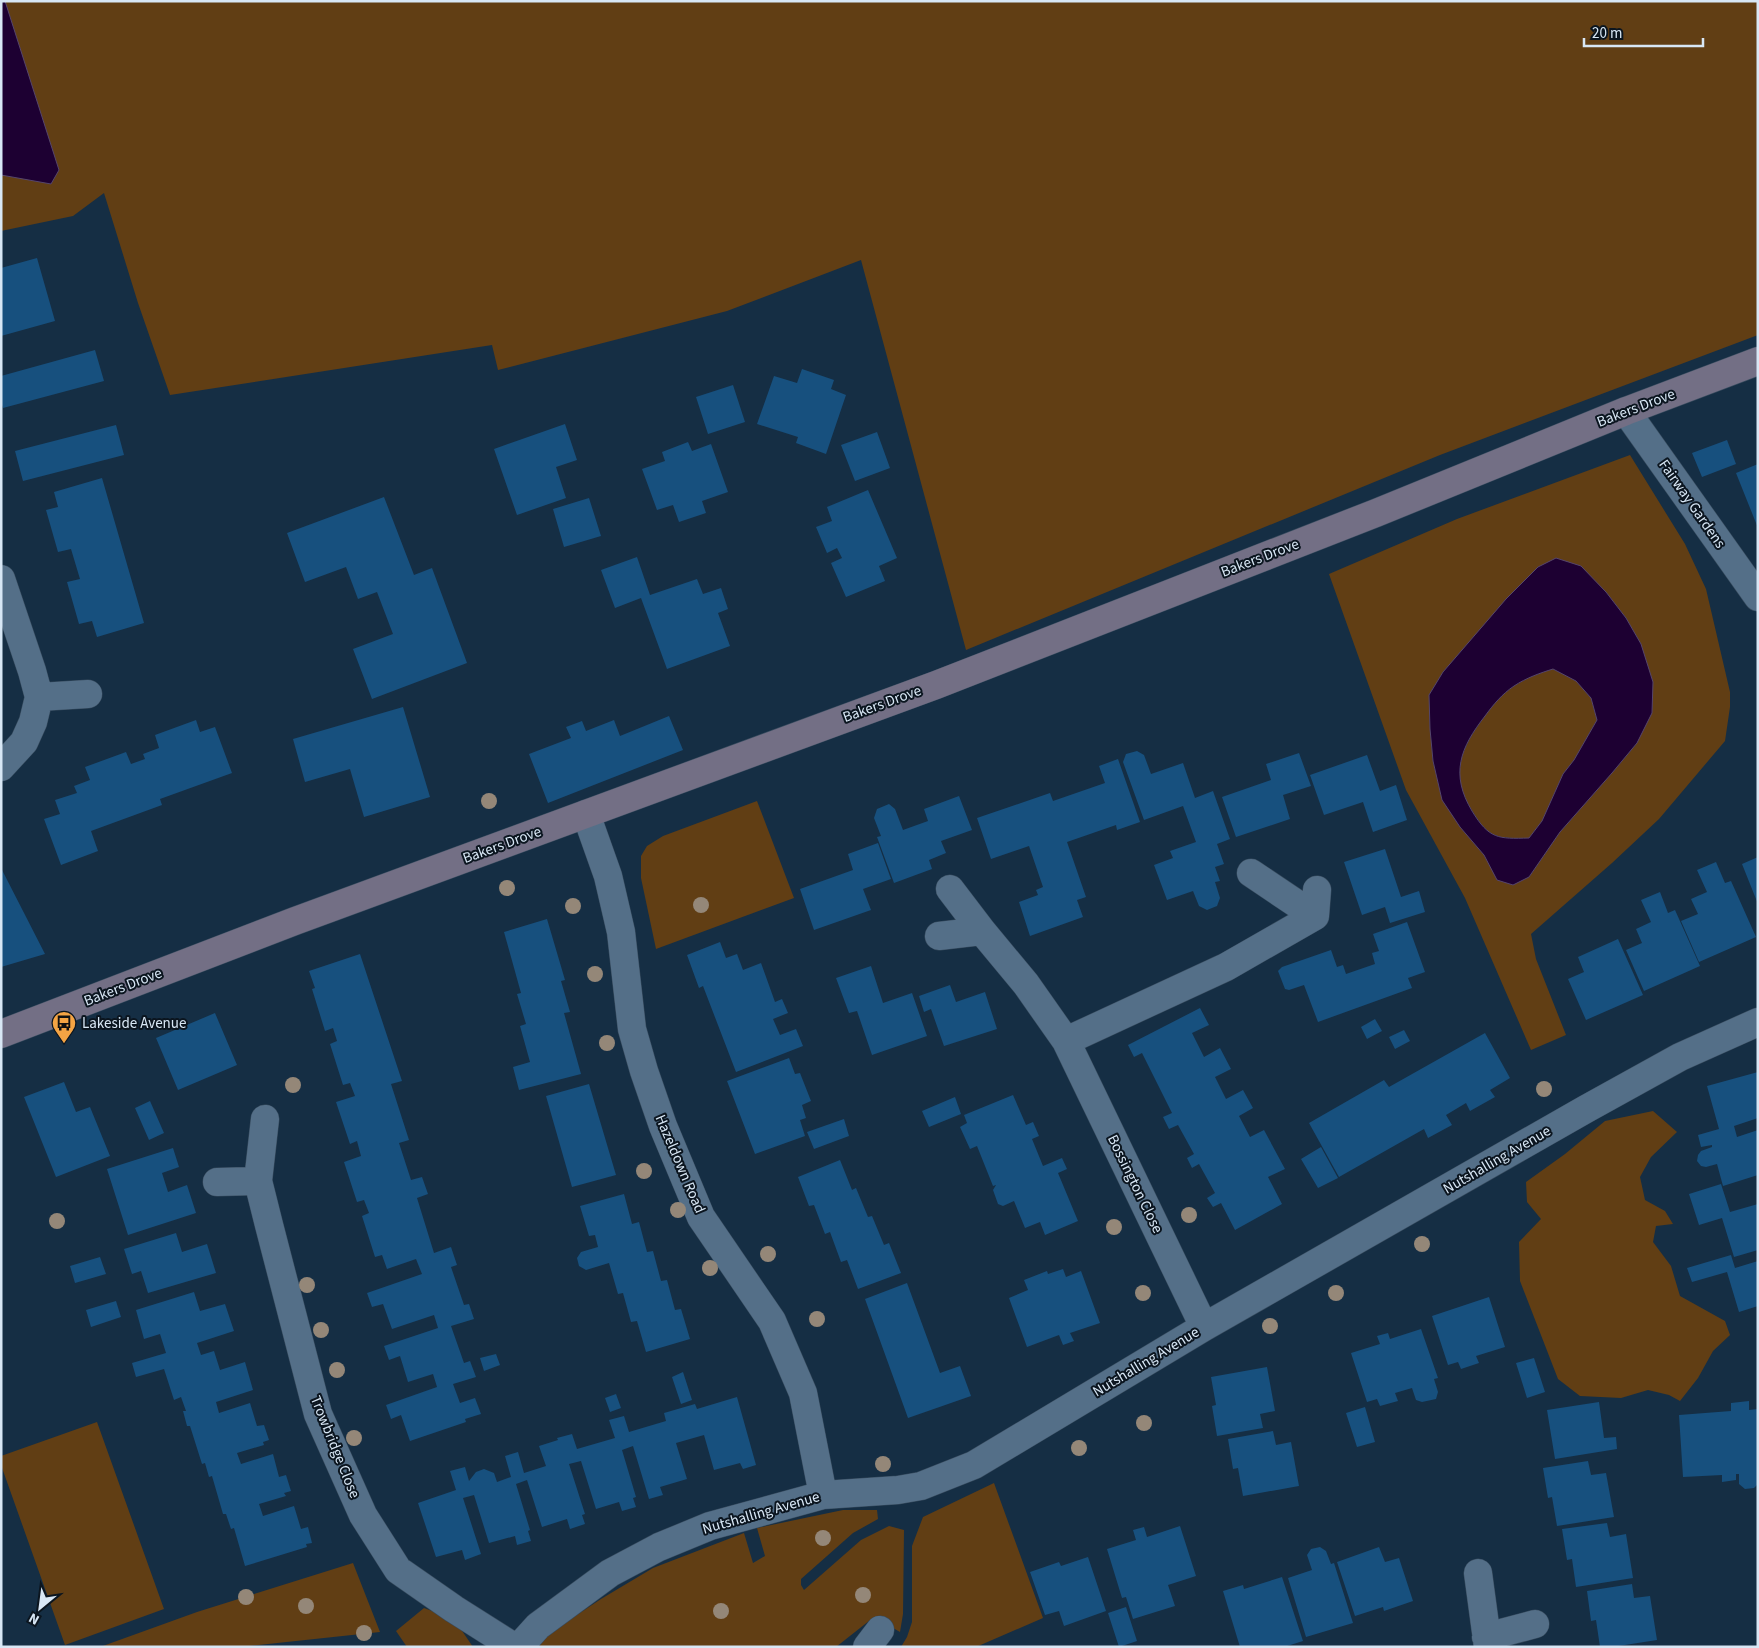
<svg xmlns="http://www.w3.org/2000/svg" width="1759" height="1648" viewBox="0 0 1759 1648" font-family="'Source Sans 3',sans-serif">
  <rect width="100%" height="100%" fill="#152e44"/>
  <!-- green -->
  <path fill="#613e14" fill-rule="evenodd" d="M1 1H1758V335L1440 455 966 650 861 260 727 311 498 370 492 345 170 395 138 303 104 193 73 216 1 231Z
    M1630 455 1685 544 1706 589 1730 692V707L1725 741 1659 819 1612 863 1531 934 1536 959 1566 1035 1531 1050 1465 898 1406 790 1329 574 1457 519ZM1606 592 1626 618 1641 644 1637 743 1612 773 1560 832 1529 877 1498 880 1484 855 1460 827 1442 799 1433 761 1430 729 1429 695 1443 672 1475 636Z
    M1553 669 1576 681 1591 698 1597 720 1574 760 1563 774 1542 821 1529 838C1494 838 1489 839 1470 807 1449 773 1463 745 1485 716 1493 705 1502 694 1514 686 1526 678 1539 673 1553 669Z
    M757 801 794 898 656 949 641 878V856L647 846 663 836Z
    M1653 1111 1677 1132 1651 1157 1640 1177 1645 1200 1665 1211 1673 1224 1656 1226 1653 1242 1671 1266 1680 1296 1725 1321 1730 1335 1713 1351 1698 1378 1680 1401 1669 1395 1648 1390 1621 1398 1580 1396 1558 1379 1520 1281 1519 1242 1541 1219 1527 1202 1526 1182 1565 1154 1605 1121Z
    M97 1422 164 1609 65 1645 1 1465V1456Z
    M994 1483 1043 1618 976 1647H901L907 1637 912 1622V1546L923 1517Z
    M843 1510H877L878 1519 853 1533 801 1579V1585L804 1590 861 1540 889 1526 904 1530 903 1614 900 1632 874 1617 836 1647H535L551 1632 601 1599 653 1568 744 1533 753 1563 765 1556 757 1528Z
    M353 1563 380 1632 239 1647H100L197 1612Z
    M424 1608 454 1619 473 1647H407L396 1631Z"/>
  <!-- water -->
  <path fill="#1d0032" stroke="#55456c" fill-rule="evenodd" d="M1 1H5L59 170 51 184 1 175Z
    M1556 558 1581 566 1606 592 1626 618 1641 644 1653 682 1652 713 1637 743 1612 773 1560 832 1529 877 1513 885 1497 880 1484 855 1460 827 1442 800 1433 761 1430 729 1429 695 1443 672 1506 599 1538 567ZM1553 669 1576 681 1591 698 1597 720 1574 760 1563 774 1542 821 1529 838C1498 839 1489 839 1472 811 1450 774 1460 748 1485 716 1493 705 1502 694 1514 686 1526 678 1540 673 1553 669Z"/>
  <!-- building -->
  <path fill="#17507e" d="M37 258 55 321 1 336V268Z
    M95 350 104 381 3 408 1 402V376Z
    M802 369 834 380 831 389 846 395 826 454 796 443 798 437 757 424 774 376 797 383Z
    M733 385 745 422 708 434 696 397Z
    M565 424 577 460 556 467 566 498 517 515 494 449Z
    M116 425 124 455 23 481 15 451Z
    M877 432 890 468 855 481 841 445Z
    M1727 440 1736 464 1702 477 1692 453Z
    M688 442 692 451 711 444 728 492 702 501 706 513 679 522 673 505 657 510 642 469 665 461 662 452Z
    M1758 464V528L1736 473Z
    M102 478 144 623 97 637 92 621 79 624 67 582 80 579 71 549 58 552 46 510 58 507 54 492Z
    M868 490 897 558 879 566 885 581 846 597 831 563 842 558 837 548 827 553 816 527 832 521 827 507Z
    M384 497 414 575 432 568 467 663 372 699 353 649 393 634 377 592 358 599 346 567 305 582 287 533Z
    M589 498 601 536 564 547 553 509Z
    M637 557 650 595 697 579 703 594 721 588 728 609 718 613 730 646 667 669 641 598 615 608 601 570Z
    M403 707 430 797 364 817 350 769 305 782 293 739Z
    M669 716 683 750 548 803 529 754 571 738 566 727 582 721 586 731 614 720 620 736Z
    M196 720 200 732 215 727 232 773 160 799 162 805 91 831 98 851 61 865 44 819 60 814 55 800 77 793 74 786 90 780 85 767 126 752 131 764 145 759 143 754 159 748 155 735Z
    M1137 751 1144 755 1151 774 1183 763 1195 798 1213 791 1230 839 1217 844 1224 864 1215 867 1220 881 1215 882 1220 898 1217 906 1207 910 1199 906 1193 891 1167 900 1154 865 1173 858 1170 851 1196 842 1183 806 1144 820 1123 762 1126 754Z
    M1299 753 1311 786 1283 795 1290 819 1236 837 1222 797 1271 780 1266 764Z
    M1367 755 1380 791 1396 785 1407 820 1373 832 1363 802 1324 815 1310 775Z
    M1118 759 1140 822 1117 830 1116 825 1067 842 1086 897 1077 900 1083 917 1030 936 1019 902 1038 895 1036 890 1043 887 1029 846 991 859 977 818 1050 793 1053 801 1105 783 1099 766Z
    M959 796 972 830 941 841 946 853 929 860 932 869 894 883 877 837 881 836 874 818 877 809 889 804 895 809 903 830 928 821 924 809Z
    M878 843 891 879 863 889 871 910 814 930 800 889 853 870 848 854Z
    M1385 849 1401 897 1419 891 1425 912 1390 923 1385 907 1362 915 1344 862Z
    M1758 857V904L1742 864Z
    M1716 862 1725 883 1731 881 1756 937 1699 962 1681 921 1698 914 1691 899 1707 892 1697 870Z
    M1 868 45 954 1 967Z
    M1660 892 1668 913 1675 910 1700 966 1644 991 1626 950 1642 943 1636 929 1651 922 1641 900Z
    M547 919 565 980 561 981 570 1012 564 1013 581 1074 519 1090 513 1067 530 1062 520 1026 526 1024 517 994 521 993 504 932Z
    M1407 922 1425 972 1408 978 1412 988 1318 1022 1304 985 1289 990 1285 989 1278 971 1282 967 1331 950 1337 967 1343 965 1346 974 1375 964 1372 953 1379 951 1373 934Z
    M1618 939 1643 995 1586 1020 1568 979 1584 972 1578 957Z
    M720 942 726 958 737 954 743 970 761 963 775 1002 782 999 788 1013 773 1019 780 1035 796 1029 803 1046 736 1072 703 986 699 988 687 955Z
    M360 954 402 1081 391 1084 409 1140 399 1143 411 1180 422 1177 428 1194 417 1198 434 1253 451 1247 457 1265 451 1267 464 1305 469 1304 474 1319 451 1326 464 1363 470 1361 476 1377 453 1384 460 1403 475 1398 481 1414 465 1419 466 1422 410 1441 401 1415 391 1419 386 1405 437 1387 433 1374 408 1382 400 1356 389 1360 384 1346 438 1328 434 1315 392 1329 383 1304 372 1307 367 1293 422 1274 416 1259 387 1269 382 1255 375 1257 362 1216 369 1213 364 1200 357 1202 344 1162 361 1156 357 1141 350 1144 336 1102 355 1096 350 1083 343 1085 330 1044 337 1041 333 1028 325 1031 312 989 315 988 309 971Z
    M871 966 883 1003 912 993 927 1036 872 1055 857 1011 849 1013 836 978Z
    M950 985 956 1002 985 992 997 1029 944 1046 931 1009 924 1012 919 996Z
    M1200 1008 1209 1025 1192 1033 1204 1057 1220 1048 1231 1069 1215 1077 1226 1099 1243 1090 1253 1108 1239 1116 1250 1137 1264 1130 1285 1169 1268 1177 1282 1204 1235 1230 1221 1203 1213 1207 1207 1198 1215 1193 1199 1164 1192 1168 1187 1158 1194 1154 1178 1125 1169 1129 1163 1117 1172 1113 1142 1053 1134 1057 1128 1045Z
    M215 1013 237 1065 178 1090 156 1038Z
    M1375 1019 1382 1031 1367 1039 1361 1027Z
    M1404 1030 1410 1041 1395 1049 1389 1037Z
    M1485 1033 1510 1078 1490 1090 1495 1097 1470 1111 1466 1103 1446 1115 1452 1125 1428 1138 1424 1129 1339 1177 1309 1123 1384 1080 1389 1087Z
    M789 1058 795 1074 800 1073 811 1101 802 1105 806 1118 800 1120 805 1136 755 1154 727 1081Z
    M1758 1072V1118L1734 1126 1737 1137 1758 1130V1175L1723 1186 1717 1164 1706 1167 1701 1166 1697 1161 1698 1155 1701 1151 1712 1147V1145L1701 1147 1698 1135 1719 1129 1707 1086Z
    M64 1082 76 1112 90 1107 110 1156 56 1177 24 1097Z
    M589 1084 616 1175 572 1187 546 1096Z
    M1013 1095 1026 1125 1033 1122 1039 1136 1032 1139 1043 1166 1062 1158 1067 1169 1058 1173 1078 1221 1045 1235 1040 1222 1025 1228 1014 1201 1003 1206 998 1204 993 1190 996 1185 993 1186 977 1146 970 1149 960 1127 967 1123 964 1115Z
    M955 1097 961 1114 929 1127 922 1111Z
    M150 1101 164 1133 149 1140 135 1108Z
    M844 1119 849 1136 814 1149 807 1132Z
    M1321 1147 1338 1178 1318 1188 1301 1159Z
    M173 1148 179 1167 162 1173 168 1192 187 1185 196 1213 128 1235 107 1169Z
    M840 1160 852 1190 856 1188 868 1217 872 1216 884 1245 889 1243 901 1273 858 1289 847 1260 841 1262 830 1232 825 1234 814 1205 809 1206 798 1177Z
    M1721 1184 1730 1212 1758 1204V1250L1734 1257 1722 1218 1699 1225 1689 1194Z
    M624 1194 632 1224 639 1222 647 1252 653 1251 661 1281 667 1280 675 1310 681 1309 690 1339 646 1352 637 1321 631 1322 623 1293 618 1294 609 1263 586 1270 579 1266 577 1258 581 1252 598 1247 595 1235 589 1236 580 1206Z
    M176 1233 182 1252 207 1244 216 1273 148 1293 141 1271 132 1274 124 1249Z
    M1731 1255 1735 1268 1758 1261V1306L1739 1312 1727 1272 1692 1282 1687 1268Z
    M100 1257 106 1274 75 1283 70 1266Z
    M1063 1269 1066 1277 1081 1271 1100 1323 1070 1333 1074 1341 1063 1345 1059 1335 1027 1347 1009 1298 1028 1290 1024 1280 1047 1271 1048 1274Z
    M907 1283 940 1373 960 1366 971 1396 908 1418 865 1299Z
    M194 1292 200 1311 225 1304 234 1331 197 1343 201 1355 214 1351 220 1370 245 1362 253 1390 216 1402 219 1413 250 1403 257 1426 264 1425 269 1440 263 1442 264 1445 237 1453 241 1464 273 1454 279 1477 286 1475 291 1491 284 1493 286 1496 259 1504 263 1516 294 1506 301 1529 308 1527 312 1543 306 1544 307 1547 245 1566 234 1528 231 1529 226 1514H223L212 1476 209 1477 205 1463 202 1464 190 1426H187L183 1411H186L181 1397 174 1400 164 1369 136 1377 132 1363 166 1353 160 1334 144 1339 136 1310Z
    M1489 1297 1505 1347 1476 1356 1479 1363 1461 1369 1458 1362 1448 1365 1432 1316Z
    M116 1301 121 1317 91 1327 86 1310Z
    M1421 1329 1438 1378 1434 1379 1438 1392 1436 1399 1422 1402 1416 1400 1412 1388 1395 1393 1398 1401 1380 1406 1377 1399 1367 1402 1351 1353 1380 1344 1377 1336 1388 1333 1390 1339Z
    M496 1354 500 1365 484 1371 480 1358Z
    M1534 1358 1545 1392 1527 1398 1516 1363Z
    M1267 1367 1275 1411 1260 1414 1263 1428 1217 1436 1212 1406 1216 1405 1211 1377Z
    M683 1372 692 1400 681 1404 672 1377Z
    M616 1394 621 1408 610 1412 605 1398Z
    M737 1397 756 1465 743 1469 740 1463 714 1470 704 1435 676 1443 687 1479 660 1487 663 1495 649 1499 633 1446 622 1450 636 1497 633 1498 636 1507 622 1511 619 1502 596 1509 581 1461 569 1464 585 1514 582 1515 585 1524 570 1529 567 1519 542 1527 527 1480 516 1484 530 1530 528 1531 531 1541 517 1545 515 1536 489 1543 474 1495 463 1498 481 1554 465 1560 462 1550 436 1557 418 1503 456 1490 450 1471 465 1467 469 1481 476 1472 484 1469 494 1473 497 1482 511 1477 505 1456 518 1452 524 1473 546 1466 539 1446 558 1440 557 1438 572 1434 577 1449 615 1438 609 1420 624 1416 629 1432 666 1421 664 1413 695 1404 697 1409Z
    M1749 1401V1410L1758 1409V1484L1754 1488 1745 1489 1739 1484V1474H1736V1480L1722 1482V1475L1683 1477 1679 1415 1731 1411V1403Z
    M1599 1402 1604 1438 1616 1437 1617 1449 1555 1459 1547 1410Z
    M1365 1407 1375 1442 1357 1447 1346 1413Z
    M1273 1431 1276 1445 1291 1442 1299 1486 1243 1496 1238 1468 1233 1469 1228 1439Z
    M1588 1461 1591 1475 1606 1473 1614 1517 1557 1526 1552 1497 1548 1498 1543 1468Z
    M1607 1523 1610 1537 1626 1534 1633 1578 1576 1587 1572 1559 1567 1560 1562 1529Z
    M1180 1526 1196 1576 1168 1585 1175 1606 1133 1619 1126 1597 1122 1598 1107 1549 1136 1540 1133 1530 1144 1527 1147 1537Z
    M1320 1547 1326 1551 1331 1564 1334 1563 1353 1623 1306 1637 1288 1578 1312 1570 1307 1555 1311 1549Z
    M1379 1547 1385 1562 1399 1558 1413 1601 1384 1611 1383 1607 1355 1616 1337 1562Z
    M1088 1557 1106 1611 1064 1626 1059 1611 1045 1615 1030 1572 1059 1562 1061 1566Z
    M1282 1577 1303 1641 1284 1647H1240L1223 1591 1243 1585 1244 1589Z
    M1632 1584 1634 1598 1650 1596 1657 1640 1612 1647H1600L1596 1620 1591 1621 1587 1591Z
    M1126 1607 1137 1641 1119 1647 1108 1613Z"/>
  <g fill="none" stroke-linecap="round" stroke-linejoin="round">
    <!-- street casing -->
    <g stroke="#384c5f" stroke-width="29">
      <path id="street" d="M1626 411 1758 597
        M1 579 32 671 39 697 33 722 24 742 1 767
        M39 697 88 694
        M586 814 608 876 621 932 632 1029 644 1071 663 1126 701 1217 772 1321 803 1393 823 1495
        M1251 873 1315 916
        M950 889 982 931
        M939 936 982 931 1026 984 1066 1041 1204 1327
        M1066 1041 1226 967 1315 916 1317 890
        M265 1119 258 1181 269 1225 318 1414 363 1515 398 1570 454 1609 514 1647
        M217 1182 258 1181
        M1478 1573 1488 1647
        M1486 1637 1535 1624
        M519 1647 538 1626 610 1573 659 1547 710 1526 823 1495 898 1490 921 1486 974 1465 1204 1327 1586 1109 1680 1057 1758 1022
        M867 1647 880 1630"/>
    </g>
    <!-- secondary casing -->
    <g stroke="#384c5f" stroke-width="29">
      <path id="secondary" d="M1 1034 295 921 936 685 1376 513 1626 411 1758 361"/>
    </g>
    <!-- street -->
    <use href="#street" stroke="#546f88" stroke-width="28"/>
    <!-- secondary -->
    <use href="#secondary" stroke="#736f85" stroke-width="28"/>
  </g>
  <!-- trees -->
  <g fill="#948778">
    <circle cx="489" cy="801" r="8"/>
    <circle cx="507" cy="888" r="8"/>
    <circle cx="701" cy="905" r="8"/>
    <circle cx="573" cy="906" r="8"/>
    <circle cx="595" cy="974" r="8"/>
    <circle cx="607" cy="1043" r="8"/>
    <circle cx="293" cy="1085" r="8"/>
    <circle cx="1544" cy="1089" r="8"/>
    <circle cx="644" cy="1171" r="8"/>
    <circle cx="678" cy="1210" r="8"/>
    <circle cx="1189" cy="1215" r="8"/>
    <circle cx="57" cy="1221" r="8"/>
    <circle cx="1114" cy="1227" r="8"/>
    <circle cx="1422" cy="1244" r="8"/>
    <circle cx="768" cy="1254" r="8"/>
    <circle cx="710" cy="1268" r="8"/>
    <circle cx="307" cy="1285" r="8"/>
    <circle cx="1143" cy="1293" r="8"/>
    <circle cx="1336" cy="1293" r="8"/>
    <circle cx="817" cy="1319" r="8"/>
    <circle cx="1270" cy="1326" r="8"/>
    <circle cx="321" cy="1330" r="8"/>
    <circle cx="337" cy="1370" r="8"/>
    <circle cx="1144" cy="1423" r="8"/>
    <circle cx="354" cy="1438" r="8"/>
    <circle cx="1079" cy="1448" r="8"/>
    <circle cx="883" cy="1464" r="8"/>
    <circle cx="823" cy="1538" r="8"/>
    <circle cx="863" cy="1595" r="8"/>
    <circle cx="246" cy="1597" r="8"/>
    <circle cx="306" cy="1606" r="8"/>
    <circle cx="721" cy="1611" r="8"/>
    <circle cx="364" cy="1633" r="8"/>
  </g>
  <!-- icons -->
  <defs>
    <g id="bus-pin" transform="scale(1.25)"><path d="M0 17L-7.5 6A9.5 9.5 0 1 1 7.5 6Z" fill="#f4a444" stroke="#0b151f"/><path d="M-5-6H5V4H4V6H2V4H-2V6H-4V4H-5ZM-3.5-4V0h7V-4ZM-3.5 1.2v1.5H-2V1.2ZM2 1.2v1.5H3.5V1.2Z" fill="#111"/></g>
  </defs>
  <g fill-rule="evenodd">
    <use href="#bus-pin" x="64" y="1023"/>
  </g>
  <g text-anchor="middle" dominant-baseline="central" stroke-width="4" stroke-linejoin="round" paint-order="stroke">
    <!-- street labels -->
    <g font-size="15" fill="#d8e7f5" stroke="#0b151f">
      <text transform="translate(1636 408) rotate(-21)">Bakers Drove</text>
      <text transform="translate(1692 504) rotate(55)">Fairway Gardens</text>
      <text transform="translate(1260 558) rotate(-21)">Bakers Drove</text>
      <text transform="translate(882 704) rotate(-20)">Bakers Drove</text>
      <text transform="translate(502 845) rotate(-20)">Bakers Drove</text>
      <text transform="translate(123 987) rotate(-21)">Bakers Drove</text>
      <text transform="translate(1497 1160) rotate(-30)">Nutshalling Avenue</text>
      <text transform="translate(680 1164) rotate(67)">Hazeldown Road</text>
      <text transform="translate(1135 1184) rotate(64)">Bossington Close</text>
      <text transform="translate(1146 1362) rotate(-31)">Nutshalling Avenue</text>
      <text transform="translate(335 1447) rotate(68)">Trowbridge Close</text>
      <text transform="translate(761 1513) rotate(-16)">Nutshalling Avenue</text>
    </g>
    <!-- poi labels -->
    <g font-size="15" fill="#d8e7f5" stroke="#0b151f" text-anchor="start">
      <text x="82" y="1023">Lakeside Avenue</text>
    </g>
  </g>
  <!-- border -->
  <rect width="1759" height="1648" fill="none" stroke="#d8e7f5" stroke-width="5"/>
  <!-- north arrow -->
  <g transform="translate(40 1608) rotate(209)" stroke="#0b151f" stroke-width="4" paint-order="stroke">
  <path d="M0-4L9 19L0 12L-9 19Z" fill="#d8e7f5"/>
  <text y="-8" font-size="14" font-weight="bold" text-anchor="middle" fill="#d8e7f5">N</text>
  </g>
  <!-- scale -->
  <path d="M1584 38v8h119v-8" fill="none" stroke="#d8e7f5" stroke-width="2.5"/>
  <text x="1592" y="38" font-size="15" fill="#d8e7f5" stroke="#0b151f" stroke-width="4" paint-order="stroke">20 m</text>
</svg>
